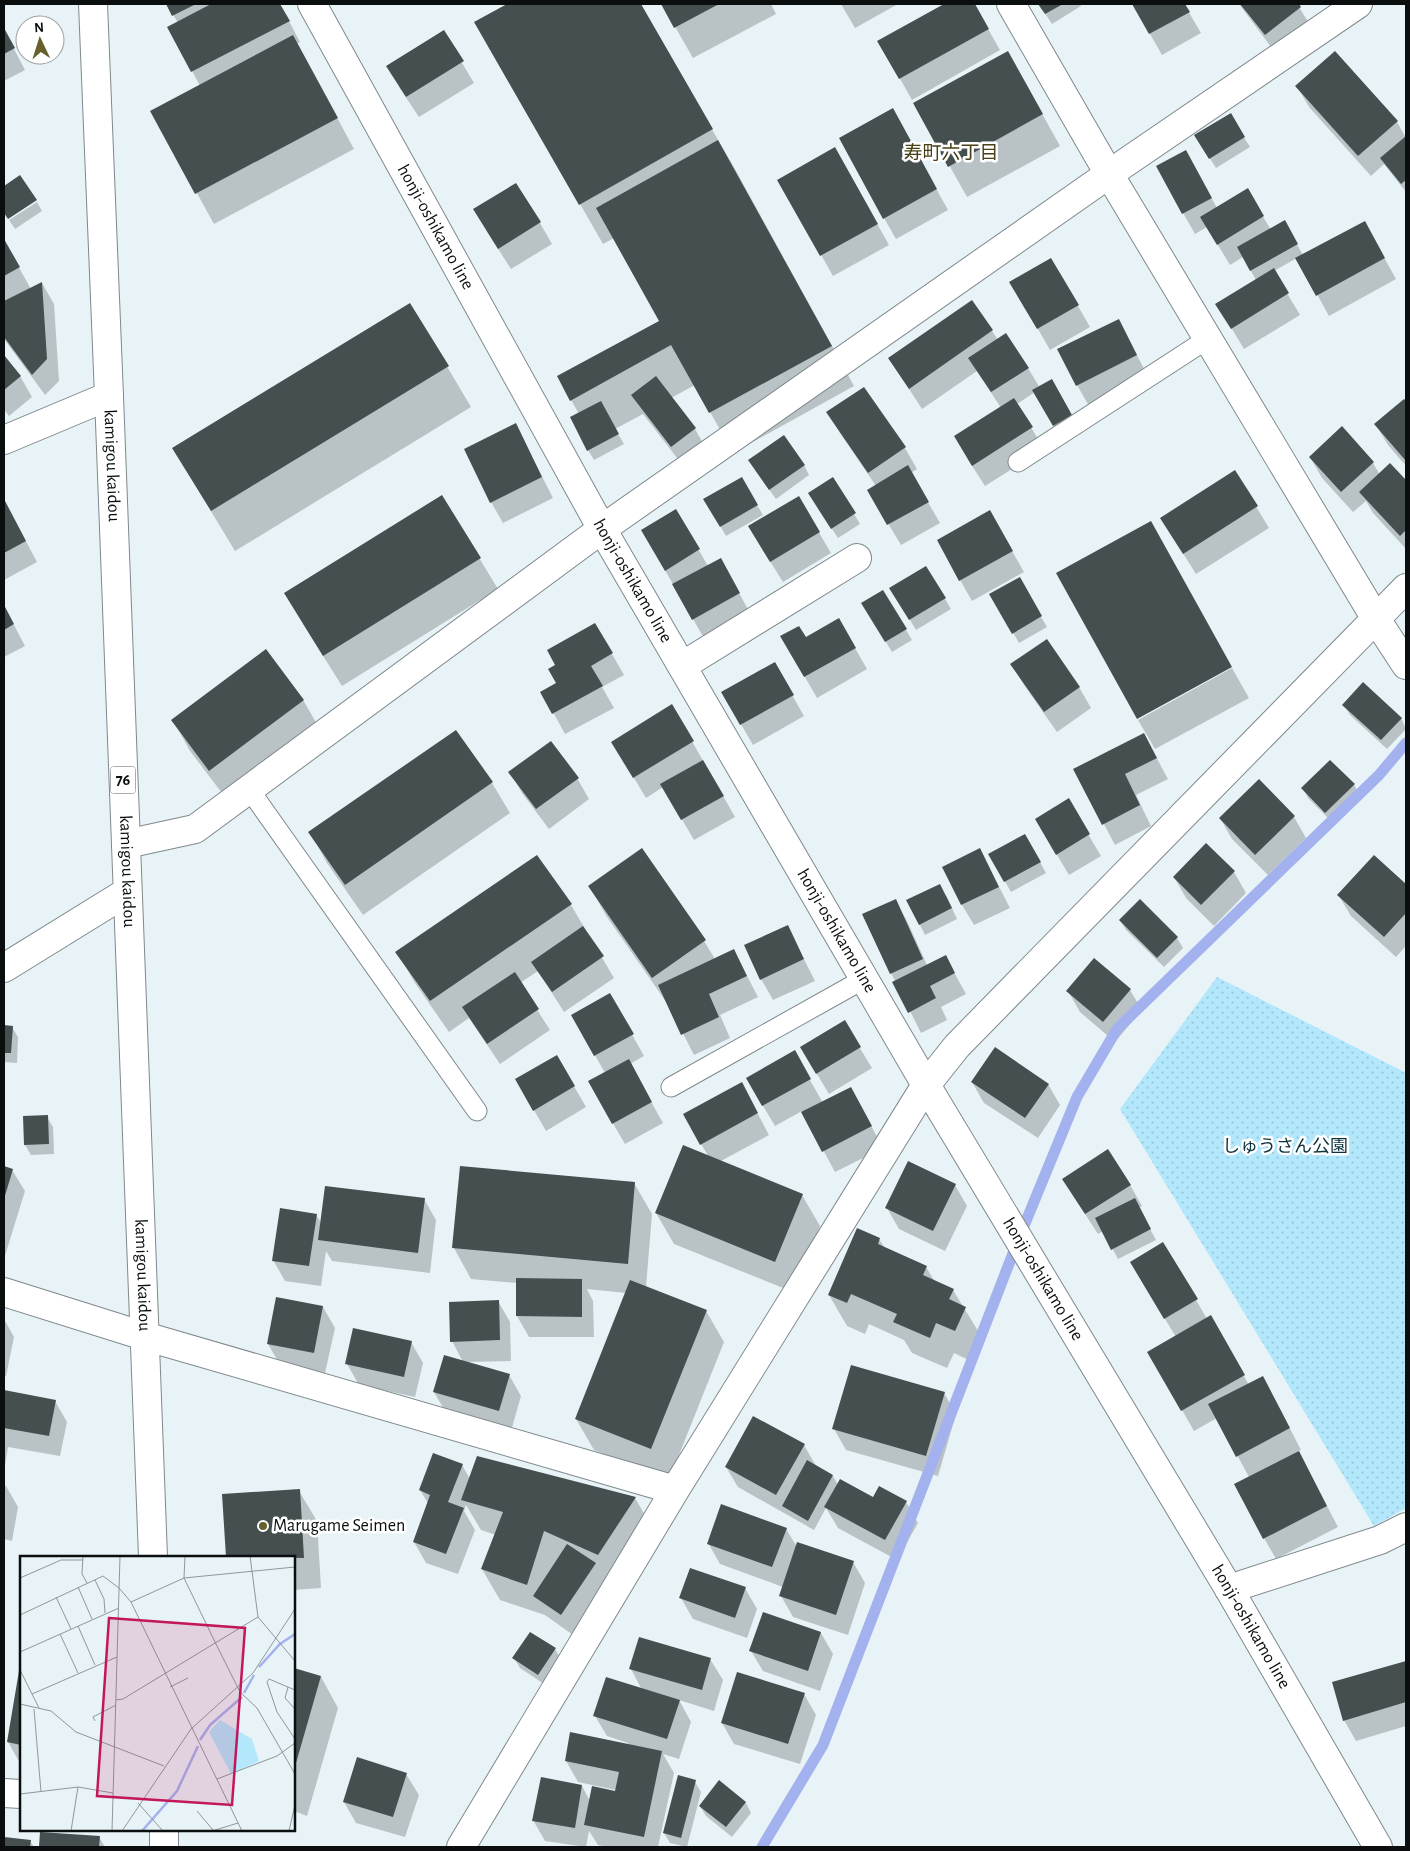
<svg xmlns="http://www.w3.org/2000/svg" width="1410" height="1851" viewBox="0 0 1410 1851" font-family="'Alegreya Sans','Noto Sans JP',sans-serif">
  <defs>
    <pattern id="park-dots" width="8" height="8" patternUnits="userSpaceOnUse" patternTransform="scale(1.25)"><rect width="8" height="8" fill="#b2e7fc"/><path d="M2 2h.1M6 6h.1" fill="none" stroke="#98c5d7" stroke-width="1.8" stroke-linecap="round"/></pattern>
  </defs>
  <rect width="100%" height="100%" fill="#e8f3f7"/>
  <!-- park -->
  <path fill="url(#park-dots)" d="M1217 977 1406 1073V1508L1374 1526 1120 1109Z"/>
  <!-- shadow -->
  <path fill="#0003" d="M167 4H280L300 42 297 44 354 149 214 224 152 112 200 86 169 27 178 23Z
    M510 4H639L735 169 854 386 733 453 695 385 671 398 695 429 707 450 684 467 643 414 615 429 624 444 594 460 588 450 579 414 558 377 660 321 614 238 603 244 476 23Z
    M662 4H771L776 14 693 58Z
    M841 4H898L855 28Z
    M946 4H974L1000 50 912 100 879 41Z
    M1039 4H1080L1081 6 1052 24Z
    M1133 4H1184L1201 33 1162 55Z
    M1239 4H1297L1312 28 1277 55Z
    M4 30 25 70 4 81Z
    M443 31 474 83 419 117 399 87Z
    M1025 83 1060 146 967 197 915 104Z
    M1297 86 1397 122 1406 138V192L1384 164 1371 176 1309 107Z
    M1230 115 1250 147 1216 168 1196 136Z
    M904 131 948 210 896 239 884 218Z
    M1157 167 1197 172 1217 208 1247 190 1271 230 1284 222 1303 255 1376 243 1396 279 1329 316 1297 258 1274 271 1300 315 1244 349 1217 304 1256 280 1243 257 1230 265 1207 227 1195 234Z
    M847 170 889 245 833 276 779 180Z
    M37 202 42 211 15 229 9 220Z
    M540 223 552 244 511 269 486 230Z
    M4 241 31 289 42 283 54 304 59 381 45 395 4 339Z
    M1051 259 1090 327 1050 350 1011 282Z
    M410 304 471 407 235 551 197 488Z
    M1118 320 1148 376 1089 406 1077 385Z
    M992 331 998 340 1028 368 1040 388 1052 381 1077 425 1060 435 1035 392 1017 404 1044 449 985 486 967 458 1001 408 977 371 922 409 889 358Z
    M4 357 20 376 32 397 9 416 4 409Z
    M863 388 905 448 917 469 911 473 940 523 901 545 868 490 876 486 840 433 828 413Z
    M1404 400 1406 403V466L1388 445 1376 425Z
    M516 425 553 498 503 523 491 502Z
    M1310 457 1373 463 1380 475 1390 465 1406 482V549L1373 513 1366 501 1353 512 1322 478Z
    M804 465 809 475 776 499 755 470Z
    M1235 472 1269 528 1196 574 1174 539Z
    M741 478 763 515 726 536 705 499Z
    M833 478 860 524 838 538 815 503Z
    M442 497 498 589 342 686 303 624Z
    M798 497 831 553 783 582 761 547Z
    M4 500 37 562 4 580Z
    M676 511 708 566 732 580 751 615 705 640 654 551Z
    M990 512 1024 572 972 601 938 541Z
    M926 567 951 609 916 630 897 598Z
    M1019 579 1047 627 1019 643 991 594Z
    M883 592 912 640 892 652 863 604Z
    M4 606 25 646 4 657Z
    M839 620 867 669 817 698 782 637 805 639Z
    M595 624 624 675 602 687 614 708 565 734 542 692 557 684V665Z
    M774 663 804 716 753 745 723 693Z
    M1012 665 1079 687 1091 708 1057 732 1024 685Z
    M1232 668 1249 698 1155 749 1138 720Z
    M303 700 321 731 228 801 190 751 173 720Z
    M1344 705 1401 718 1406 729 1387 749 1350 715Z
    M672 706 735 817 694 840 663 787 646 798 625 763Z
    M1155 755 1168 779 1136 795 1151 826 1115 845 1075 769Z
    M510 772 577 778 589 799 549 829 522 793Z
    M492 783 510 813 363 915 327 863 310 832Z
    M1354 785 1360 795 1332 822 1308 798 1303 788Z
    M1068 800 1101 856 1069 875 1048 840Z
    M1294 817 1306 838 1268 875 1232 839 1220 818Z
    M1025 835 1046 873 1011 892 990 855Z
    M980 850 1010 908 974 925 962 905Z
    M536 856 571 905 614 978 564 1012 538 971 520 983 550 1030 500 1064 469 1018 449 1032 415 983 397 952Z
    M1374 857 1406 886V946L1396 957 1351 916 1339 896Z
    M1234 872 1246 893 1214 926 1186 898 1174 877Z
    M589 886 704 941 715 959 734 951 758 997 720 1015 730 1038 694 1055 669 1006 607 917Z
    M946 895 957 919 925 935 908 901Z
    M895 900 907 921 927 965 945 956 966 994 941 1007 947 1020 921 1033 891 973Z
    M1120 920 1177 938 1183 948 1164 967 1126 930Z
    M787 926 815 981 773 1000 761 979Z
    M1130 990 1142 1010 1115 1042 1080 1012 1068 991Z
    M610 995 644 1056 630 1064 663 1123 625 1144 589 1082 605 1073 573 1016Z
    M844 1022 872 1068 829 1094 814 1069Z
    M4 1026 12 1027 18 1037 17 1063 4 1062Z
    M794 1052 823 1103 851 1088 883 1148 835 1172 802 1111 775 1126 747 1079Z
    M557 1057 586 1107 546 1131 516 1079Z
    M972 1082 1048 1084 1060 1105 1038 1138 984 1103Z
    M742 1084 769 1135 719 1162 802 1195 820 1226 793 1292 674 1244 656 1213 709 1157 701 1144Z
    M47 1117 53 1127 54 1154 31 1155 25 1145Z
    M4 1167 12 1170 25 1191 4 1259Z
    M634 1183 652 1214 646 1287 706 1311 724 1342 669 1480 594 1450 576 1419 626 1293 587 1289 593 1301 594 1337H529L517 1316V1283L471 1279 454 1248Z
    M955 1185 967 1206 945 1251 899 1229 887 1208Z
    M1130 1185 1142 1206 1139 1208 1156 1240 1118 1259 1103 1231 1098 1234 1076 1200Z
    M424 1199 436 1220 430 1273 332 1261 326 1251 321 1286 285 1281 273 1260 316 1215 322 1224Z
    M879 1239 885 1248 926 1267 935 1282 953 1290 983 1339 973 1362 954 1353 947 1368 912 1353 904 1340 869 1324 865 1334 847 1326 829 1295Z
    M1143 1283 1196 1300 1207 1319 1210 1317 1249 1385 1274 1398 1301 1450 1298 1451 1338 1527 1276 1559 1264 1538 1249 1477 1217 1418 1194 1431 1149 1352 1176 1337Z
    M498 1301 510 1322 511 1361 467 1362 509 1375 521 1396 511 1431 446 1413 434 1392 463 1362 452 1341Z
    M323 1307 335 1328 325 1373 280 1365 268 1344Z
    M4 1319 14 1337 6 1376H4Z
    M411 1342 423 1363 415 1397 359 1385 347 1364Z
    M5 1392 55 1401 67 1422 60 1456 8 1447 4 1471V1400Z
    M944 1393 956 1414 938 1476 846 1450 834 1429Z
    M804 1445 816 1466 833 1476 838 1485 873 1499 906 1502 918 1523 897 1560 838 1528 826 1508 814 1530 738 1487 726 1467Z
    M462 1465 470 1479 635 1498 653 1529 616 1585 604 1580 607 1585 573 1635 545 1615 500 1600 482 1569 496 1535 481 1530 466 1505 464 1511 475 1530 458 1574 426 1563 414 1542 428 1503 420 1490Z
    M4 1486H6L18 1507 12 1541 4 1539Z
    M299 1491 317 1521 321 1588 294 1590V1557H228L224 1495Z
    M786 1529 797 1547 853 1562 865 1583 848 1635 793 1617 781 1596 783 1587 720 1564 708 1543Z
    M745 1588 757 1609 747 1638 693 1619 681 1598Z
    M764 1614 821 1633 833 1654 820 1691 763 1671 751 1651Z
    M555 1649 561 1659 544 1684 520 1668 514 1658Z
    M710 1659 723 1680 714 1711 679 1700 691 1722 679 1759 663 1754 674 1773 658 1847H607L598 1845 589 1831 586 1847 545 1841 533 1820 582 1786 590 1801 616 1793V1790L578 1782 566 1761 628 1745V1743L607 1736 595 1716 642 1690 631 1669Z
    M1406 1662V1726L1356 1741 1344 1720 1333 1683Z
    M21 1667V1765L8 1742Z
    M294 1670 321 1677 338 1708 307 1816 294 1811Z
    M804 1694 816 1715 800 1764 734 1744 722 1723Z
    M406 1774 419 1795 405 1837 356 1823 344 1802Z
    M695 1782 701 1792 687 1847 670 1843 664 1833Z
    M719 1782 746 1803 751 1813 732 1837 706 1816 700 1806Z
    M41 1833 99 1837 105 1847H40Z
    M4 1839 30 1841 34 1847H4Z"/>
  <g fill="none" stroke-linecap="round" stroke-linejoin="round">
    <!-- stream -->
    <path stroke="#a3b2ee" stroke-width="11" d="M762 1847 823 1745 1017 1243 1077 1097 1117 1029 1379 775 1406 743"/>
  </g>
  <!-- building -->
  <path fill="#454f4f" d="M166 4H196L172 16Z
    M211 4H280L290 21 191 72 167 27Z
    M507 4H641L713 129 579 205 474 22Z
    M661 4H719L674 28Z
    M944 4H975L989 29 899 79 877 41Z
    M1038 4H1063L1045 14Z
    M1132 4H1185L1190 12 1149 34Z
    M1240 4H1299L1301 7 1265 35Z
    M4 28 15 48 4 54Z
    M444 30 464 61 406 97 386 66Z
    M293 35 338 118 195 194 150 111Z
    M1008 51 1043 114 948 167 913 103Z
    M1335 51 1398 121 1358 156 1295 86Z
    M893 108 937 189 883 219 839 138Z
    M1231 113 1245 137 1209 159 1194 135Z
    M1406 136V180L1401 184 1380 158Z
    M718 140 832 346 709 413 671 345 570 401 557 376 659 321 596 208Z
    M835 147 878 224 820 256 777 180Z
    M1186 150 1212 198 1182 214 1156 166Z
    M20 175 37 200 8 219 4 213V186Z
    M516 183 541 222 498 249 473 209Z
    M1248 188 1264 216 1217 245 1200 217Z
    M1285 220 1298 244 1250 271 1237 247Z
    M1365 221 1385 258 1316 296 1295 258Z
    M4 239 20 267 4 276Z
    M1051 258 1079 305 1037 329 1009 282Z
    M1274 268 1289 293 1231 329 1215 304Z
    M42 282 47 359 32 375 4 337V301Z
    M972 300 993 330 909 389 888 358Z
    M410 303 449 366 211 511 172 448Z
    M1119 319 1137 355 1076 386 1057 349Z
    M1006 333 1029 368 991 392 968 358Z
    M4 355 21 376 4 390Z
    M656 376 696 428 671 447 631 395Z
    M1052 379 1072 415 1053 426 1032 390Z
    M864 387 906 447 868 473 826 412Z
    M1014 398 1033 427 972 466 954 436Z
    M1404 399 1406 401V461L1374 424Z
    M601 401 619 434 587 451 570 417Z
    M516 423 542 477 490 503 464 449Z
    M1342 426 1374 462 1341 492 1309 457Z
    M784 435 805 465 769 490 748 460Z
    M1390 463 1406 480V530L1400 536 1359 492Z
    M908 465 929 502 887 525 867 490Z
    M1235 470 1258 506 1183 554 1160 518Z
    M742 477 758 505 720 527 703 499Z
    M833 477 856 513 831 529 808 493Z
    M442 495 481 558 323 656 284 593Z
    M799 496 820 532 770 562 748 526Z
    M4 499 26 541 4 553Z
    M676 509 700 549 665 571 641 530Z
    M990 510 1013 551 959 581 937 540Z
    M1151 521 1232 667 1137 719 1056 573Z
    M721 558 740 593 692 620 672 584Z
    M926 566 946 598 909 620 889 588Z
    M1020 577 1042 616 1012 634 989 594Z
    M883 590 907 629 885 642 861 603Z
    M4 605 14 624 4 630Z
    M839 618 856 648 804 677 780 636 799 626 806 637Z
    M595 623 613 653 591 666 603 686 552 714 540 692 556 683 548 669 555 665 547 650Z
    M1047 639 1080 687 1044 712 1010 664Z
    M266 649 304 700 209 771 171 720Z
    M775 662 794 695 740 725 721 692Z
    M1363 682 1402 718 1381 740 1342 705Z
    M672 704 694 741 633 778 611 742Z
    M456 730 493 782 345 885 308 832Z
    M1144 733 1157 758 1125 774 1140 805 1102 825 1073 769Z
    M551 741 579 778 536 809 508 772Z
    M703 760 724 796 681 820 660 784Z
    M1330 760 1355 784 1325 813 1301 788Z
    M1259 779 1295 816 1255 855 1219 818Z
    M1069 798 1090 834 1056 855 1035 819Z
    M1025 834 1041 862 1004 882 988 854Z
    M1206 843 1235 871 1201 905 1173 877Z
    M642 848 706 940 652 978 588 886Z
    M980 848 999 887 961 905 942 867Z
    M537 855 572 904 430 1001 395 952Z
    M1374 855 1406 884V913L1384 937 1337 895Z
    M940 884 952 908 919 925 906 900Z
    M896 899 923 959 890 974 862 914Z
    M1140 899 1178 937 1157 958 1119 920Z
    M788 925 804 959 760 980 744 945Z
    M583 926 604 956 552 992 531 962Z
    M734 949 747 976 709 994 719 1017 681 1035 658 985Z
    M946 955 955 973 930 986 936 998 908 1013 892 982Z
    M1094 958 1131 989 1103 1022 1066 991Z
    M515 972 539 1009 487 1044 462 1007Z
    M610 993 634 1034 594 1056 571 1015Z
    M845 1020 861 1047 816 1074 800 1047Z
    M4 1025 13 1026 11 1053H4Z
    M995 1047 1049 1084 1025 1118 971 1082Z
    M795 1050 811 1079 762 1106 746 1078Z
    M557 1055 575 1086 533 1111 515 1079Z
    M629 1059 652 1102 612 1124 588 1081Z
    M742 1082 758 1113 700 1145 683 1114Z
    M851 1087 872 1126 822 1152 801 1112Z
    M48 1115 49 1144 24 1145 23 1116Z
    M683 1145 803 1194 775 1262 655 1213Z
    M1108 1149 1131 1185 1085 1214 1062 1179Z
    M908 1161 956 1184 933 1231 885 1208Z
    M4 1166 13 1169 4 1199Z
    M460 1166 635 1182 628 1264 452 1248Z
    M325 1186 425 1198 418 1253 318 1240Z
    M1135 1198 1151 1229 1111 1250 1095 1218Z
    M280 1208 317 1214 309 1266 272 1261Z
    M857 1228 880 1238 878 1244 927 1266 923 1275 954 1289 949 1299 966 1307 955 1331 936 1323 930 1338 893 1322 897 1314 851 1294 847 1303 828 1295Z
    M1163 1242 1198 1299 1164 1319 1130 1262Z
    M516 1278 582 1279V1317L516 1316Z
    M630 1280 707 1310 651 1449 575 1419Z
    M276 1297 323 1306 314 1353 267 1344Z
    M499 1300 500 1340 450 1342 449 1302Z
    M1211 1315 1245 1375 1181 1411 1147 1352Z
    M353 1328 412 1341 404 1377 345 1364Z
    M444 1355 510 1374 499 1411 433 1392Z
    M851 1365 945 1392 926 1456 832 1429Z
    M1263 1376 1290 1428 1236 1457 1208 1404Z
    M4 1390 56 1400 49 1436 4 1428Z
    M753 1416 805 1444 776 1495 725 1467Z
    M1299 1451 1327 1506 1263 1539 1234 1484Z
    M433 1453 463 1464 448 1502 464 1508 446 1554 413 1542 430 1495 419 1490Z
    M477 1456 636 1497 598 1555 544 1531 527 1585 481 1569 503 1512 461 1500Z
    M807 1460 833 1475 808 1521 782 1506Z
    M840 1479 873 1497 879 1486 907 1501 885 1540 824 1507Z
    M300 1489 304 1558 226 1557 222 1494Z
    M721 1504 787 1528 772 1567 707 1544Z
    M797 1542 854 1561 836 1615 779 1596Z
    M567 1544 596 1563 561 1615 533 1596Z
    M690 1568 746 1587 735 1618 679 1598Z
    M763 1612 821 1632 808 1671 749 1651Z
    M530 1632 556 1648 538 1675 512 1658Z
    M639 1637 711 1658 702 1690 629 1669Z
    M1406 1661V1702L1343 1721 1332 1682Z
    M20 1665 21 1666V1745L7 1742Z
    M294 1668 321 1676 294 1770Z
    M737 1672 805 1693 788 1744 721 1723Z
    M606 1677 680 1700 667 1739 593 1716Z
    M570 1732 662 1751 644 1837 584 1825 592 1786 615 1791 619 1772 565 1761Z
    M357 1757 407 1773 393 1817 343 1802Z
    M678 1775 696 1780 681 1838 663 1833Z
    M541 1777 582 1785 575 1828 532 1821Z
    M719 1780 746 1802 726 1827 699 1806Z
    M40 1832 100 1836 99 1847H39Z
    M4 1837 31 1840 30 1847H4Z"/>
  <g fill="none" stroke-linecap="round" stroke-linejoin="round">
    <!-- service casing -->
    <g stroke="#7f898d" stroke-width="21">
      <path id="service" d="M1018 462 1209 338
        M249 789 477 1111
        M671 1087 864 979"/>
    </g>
    <!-- minor casing -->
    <g stroke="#7f898d" stroke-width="30">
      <path id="minor" d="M1011 4 1109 174 1376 619 1406 665
        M4 440 109 396
        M682 666 857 558
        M126 844 195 829 602 529 1109 174 1358 4
        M4 968 127 892
        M4 1292 144 1336 675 1490
        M1229 1589 1380 1540 1406 1527
        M4 1793 21 1794
        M461 1847 675 1490 926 1085 957 1046 1406 588"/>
    </g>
    <!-- secondary casing -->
    <g stroke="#7f898d" stroke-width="30">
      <g id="secondary">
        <path id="s1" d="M312 4 602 529 926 1085 1229 1589 1378 1847"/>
      </g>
    </g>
    <!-- primary casing -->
    <g stroke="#7f898d" stroke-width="30">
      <g id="primary">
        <path id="s2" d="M93 4 109 396 153 1557"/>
        <path d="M164 1830V1847"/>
      </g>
    </g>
    <!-- service -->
    <use href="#service" stroke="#fff" stroke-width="19"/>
    <!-- minor -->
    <use href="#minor" stroke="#fff" stroke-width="28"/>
    <!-- secondary -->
    <use href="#secondary" stroke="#fff" stroke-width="28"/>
    <!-- primary -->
    <use href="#primary" stroke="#fff" stroke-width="28"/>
  </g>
  <!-- markers -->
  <circle fill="#675f2c" stroke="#fff" stroke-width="2" cx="263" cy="1526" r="5"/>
  <g text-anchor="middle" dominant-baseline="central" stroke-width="5" stroke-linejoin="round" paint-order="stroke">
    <!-- shield labels -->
    <rect fill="#fff" stroke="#545657" stroke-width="1" x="110.5" y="766.5" width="25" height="27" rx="4"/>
    <g font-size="16" font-weight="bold" fill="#0a0e0f">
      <text x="123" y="780">76</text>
    </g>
    <!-- street labels -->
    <g font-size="18" fill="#0a0e0f" stroke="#fff">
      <text stroke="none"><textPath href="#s1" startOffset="255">honji-oshikamo line</textPath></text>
      <text stroke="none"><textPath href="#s2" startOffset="462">kamigou kaidou</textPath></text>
      <text stroke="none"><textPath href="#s1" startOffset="660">honji-oshikamo line</textPath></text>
      <text stroke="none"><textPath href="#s2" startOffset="868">kamigou kaidou</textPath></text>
      <text stroke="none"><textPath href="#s1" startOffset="1065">honji-oshikamo line</textPath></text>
      <text stroke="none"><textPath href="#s2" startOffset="1272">kamigou kaidou</textPath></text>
      <text stroke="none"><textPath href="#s1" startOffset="1470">honji-oshikamo line</textPath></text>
      <text stroke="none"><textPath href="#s1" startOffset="1875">honji-oshikamo line</textPath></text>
    </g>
    <!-- park labels -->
    <g font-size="18" fill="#0c323e" stroke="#fff">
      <text x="1285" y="1147">しゅうさん公園</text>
    </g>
    <!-- poi labels -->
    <g font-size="18" fill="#0a0e0f" stroke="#fff" text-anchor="start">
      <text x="273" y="1526">Marugame Seimen</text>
    </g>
    <!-- neighbourhood labels -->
    <g font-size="19" fill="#484118" stroke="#fff">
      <text x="951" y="153">寿町六丁目</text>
    </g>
  </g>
  <!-- overview -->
  <g transform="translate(20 1556)">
    <rect width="275" height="275" fill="#e8f3f7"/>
    <path d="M200 164 232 183 239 205 211 218 189 176Z" fill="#b2e7fc"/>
    <path fill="none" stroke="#a3b2ee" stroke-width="2.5" d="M239 111 260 88 275 78M224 137 234 119M180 184 190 169 222 141M122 275 157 235 178 190"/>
    <path fill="none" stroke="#8f979a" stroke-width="1" d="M63 0 62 18 67 27M165 0 164 22 195 86 220 136 237 152 275 218M230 0 238 61 275 105M0 22 41 4H63M75 24 84 43 85 57M58 31 72 63M99 32 111 46 222 275M36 41 51 73M111 46 164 22 275 11M0 59 83 20 99 32M58 70 75 109M40 78 58 117M0 96 99 52M0 114 19 152M150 131 168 122M268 131 265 142 275 153M275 134 249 123 247 126 257 156 275 183M12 138 97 101M96 144 103 143 238 61M0 148 31 155 56 176 144 210M14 153 21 236M75 165 73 161 96 149M197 223 257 200 275 187M0 238 58 231 93 237M118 247 143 275M177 255 193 274M51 275 58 231M92 275 100 0M102 275 171 173 233 117 275 53M192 275 218 267M269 275 275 249"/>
    <path fill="#c2185b" fill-opacity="0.15" stroke="#c2185b" stroke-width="2.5" d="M89 62 225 72 212 249 77 240Z"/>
    <rect width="275" height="275" fill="none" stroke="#0a0e0f" stroke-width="2.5"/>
  </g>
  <!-- border -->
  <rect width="1410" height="1851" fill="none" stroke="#0a0e0f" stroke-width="10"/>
  <!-- north arrow -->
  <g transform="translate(40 40) rotate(356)"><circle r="24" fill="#ffffff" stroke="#9d9f9f"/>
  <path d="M0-4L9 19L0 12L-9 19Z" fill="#675f2c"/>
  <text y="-8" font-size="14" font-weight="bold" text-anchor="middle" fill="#0a0e0f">N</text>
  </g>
</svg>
